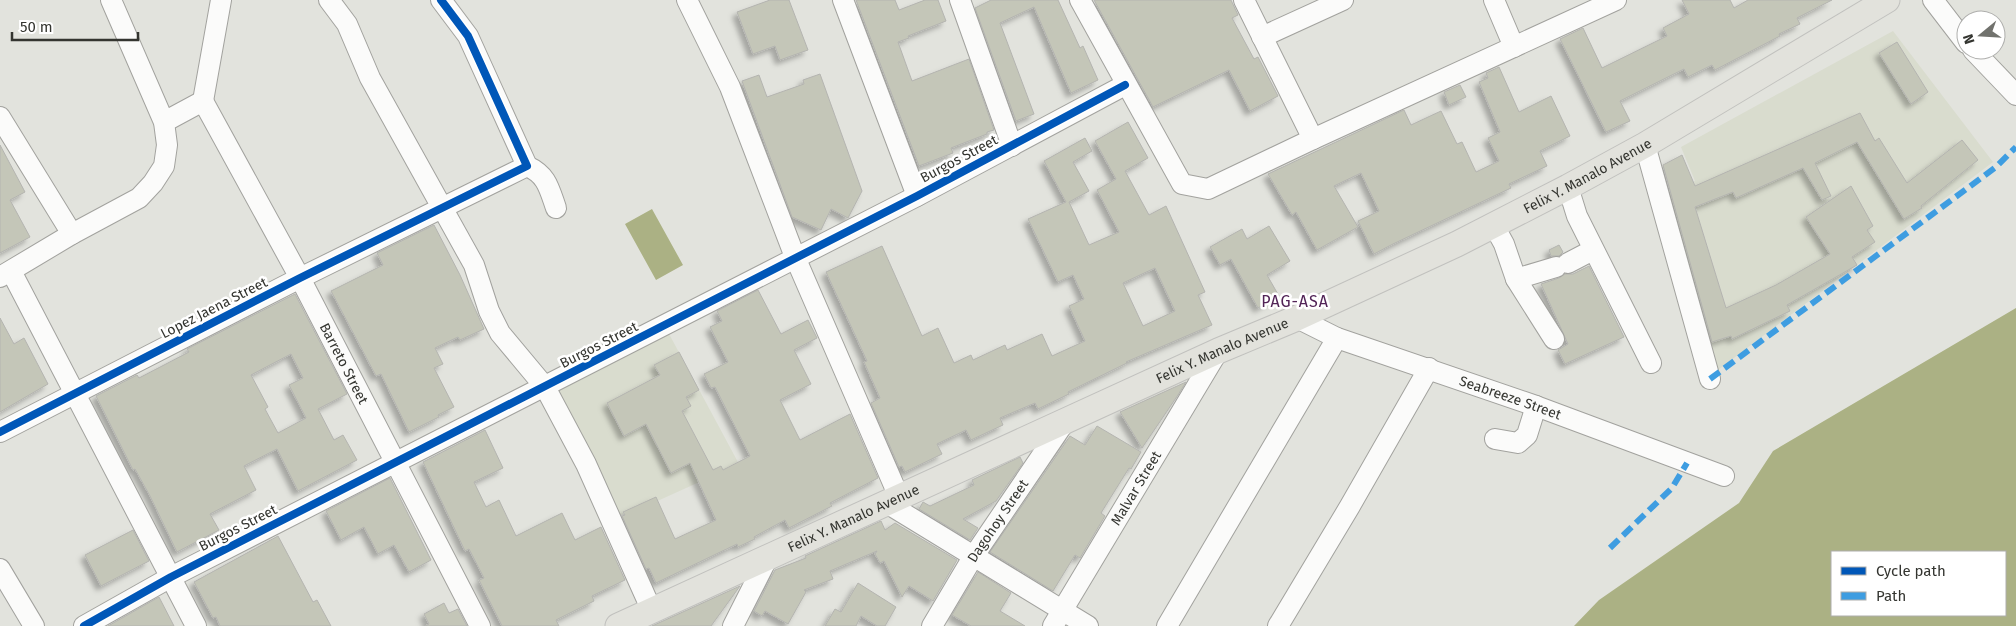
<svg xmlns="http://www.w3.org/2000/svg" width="2016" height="626" viewBox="0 0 2016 626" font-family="'Fira Sans',sans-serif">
  <defs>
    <filter id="shadow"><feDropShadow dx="-4.5" dy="4.5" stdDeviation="2.5" flood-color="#0004"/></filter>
  </defs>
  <rect width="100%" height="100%" fill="#e2e3dd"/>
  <!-- built -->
  <path fill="#d9dcce" d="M1893 31 1993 162 1714 373 1663 196 1695 181 1681 147Z
    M668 332 739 464 631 513 619 515 564 407 559 391 564 385Z"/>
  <!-- water -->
  <path fill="#abb184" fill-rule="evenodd" d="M652 209 683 265 656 280 625 224Z
    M2016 308V626H1574L1599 600 1739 503 1773 451ZM1832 552H2005V615H1832Z"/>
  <!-- building -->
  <path fill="#c4c6b8" stroke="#b4b4b0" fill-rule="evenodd" filter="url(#shadow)" d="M770 0H789L808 50 780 60 775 46 753 54 737 12Z
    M856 0H895L899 10 925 0H938L946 21 908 36 909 38 898 42 912 81 969 59 994 130 987 132V134L951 148 953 153 919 166Z
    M991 0H1058L1080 48 1083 46 1098 80 1071 93 1034 7 1000 23 1034 114 1016 121 975 8Z
    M1094 0H1231L1238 15 1232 18 1254 59 1258 57 1278 96 1250 111 1229 70 1153 107Z
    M1682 0H1730L1734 8 1748 0H1832L1797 18 1800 24 1779 34 1780 36 1715 70 1712 65 1688 77 1684 69 1620 101 1630 121 1606 132 1560 39 1583 28 1602 68 1667 36 1663 28 1689 14Z
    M1897 42 1928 92 1911 104 1879 53Z
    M1499 67 1519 112 1551 96 1570 136 1540 151 1547 166 1509 184 1511 188 1393 244 1374 254 1358 221 1379 211 1361 173 1334 186 1358 227 1317 250 1296 212 1292 215 1268 174 1404 110 1411 125 1441 111 1457 144 1462 142 1476 172 1499 161 1488 138 1500 132 1479 82 1488 78 1486 73Z
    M820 74 862 191 848 218 831 209 821 230 792 217 742 81 759 75 767 97 804 84 803 80Z
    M1460 85 1466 97 1449 105 1444 92Z
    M1860 113 1875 141 1879 138 1907 183 1962 140 1978 160 1921 206 1922 208 1904 219 1857 142 1815 163 1831 196 1822 200 1803 168 1736 198 1733 192 1695 207 1726 308 1776 285 1830 254 1806 217 1851 186 1873 226 1867 230 1875 242 1852 257 1857 265 1787 305 1790 311 1732 339 1731 336 1712 342 1663 165 1682 155 1695 186Z
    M1128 122 1148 158 1125 171 1149 215 1166 206 1205 292 1198 295 1212 325 1126 362 1127 363 1068 392 1069 394 1038 409 1035 403 1000 418 1003 425 971 440 966 430 937 444 942 454 905 472 902 466 899 467 871 403 880 398 864 362 867 361 826 272 882 246 922 336 938 328 954 363 971 355 973 360 1005 345 1007 350 1042 334 1052 356 1085 341 1069 306 1084 299 1073 275 1058 282 1028 219 1066 202 1044 161 1085 138 1092 151 1073 162 1089 191 1069 202 1089 245 1119 232 1097 190 1116 179 1095 141ZM1155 268 1175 311 1143 326 1123 283Z
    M0 145 25 192 10 200 30 237 0 253Z
    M434 225 460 275 484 329 460 340 458 337 435 348 443 364 434 368 454 407 438 415 439 417 409 432 381 374 376 376 331 291 383 265 377 253Z
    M1269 226 1290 261 1267 275 1279 296 1258 308 1231 259 1220 265 1210 247 1242 229 1247 239Z
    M1559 245 1563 252 1559 256H1551L1549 250Z
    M1589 266 1624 337 1565 364 1558 350 1568 344 1541 284 1559 278 1565 274H1573Z
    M758 290 781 334 808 320 817 338 794 350 811 384 780 400 800 440 850 414 878 478 830 503 832 506 789 528 785 520 754 537 755 539 738 547 737 544 656 583 649 568 646 569 622 516 625 515 623 512 656 497 675 539 716 520 690 463 671 473 646 424 624 436 607 403 660 375 654 365 679 352 699 390 686 397 691 406 682 411 713 470 721 466 723 470 750 456 715 387 711 388 704 374 728 362 710 327 722 321 717 311Z
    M295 294 347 394 318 409 334 440 343 435 357 460 298 491 277 449 244 466 256 490 210 514 219 530 177 552 150 496 135 469 133 470 96 396 137 375 139 378 189 352 187 349ZM291 354 303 378 289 385 306 418 278 433 265 409 268 407 251 375Z
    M0 318 14 344 24 338 48 384 0 412Z
    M1186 382 1178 395 1142 448 1120 412Z
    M1097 426 1141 452 1131 469 1129 468 1101 513 1105 516 1080 558 1075 555 1053 591 990 552 1070 436 1085 445Z
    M485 430 503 468 474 482 486 507 499 500 516 536 562 513 575 540 601 527 625 580 592 596 594 601 556 620 559 626H502L479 580 484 578 469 549 465 551 423 462Z
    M1020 457 1023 463 996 501 963 519 978 528 970 540 919 509 923 502 930 506 974 485 972 480Z
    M390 478 431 560 409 572 394 545 378 554 364 527 341 540 326 511Z
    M881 521 885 530 895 523 957 560 933 601 909 586 902 597 884 561 880 563 875 554 877 551 830 571 833 579 804 590 806 592 788 624 765 611 762 616 754 611 775 570 806 558 805 556Z
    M133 530 149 561 101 586 85 555Z
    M278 536 313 602 317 600 331 626H220L216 617 213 618 194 582Z
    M978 572 1011 593 1000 611 1025 626H971L952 615Z
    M858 583 896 607 885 626H877L861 616 856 626H825L835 609 841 612Z
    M740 586 711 626H652Z
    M159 597 174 626H108Z
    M444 603 449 613 458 609 467 626H425L429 624 424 614Z"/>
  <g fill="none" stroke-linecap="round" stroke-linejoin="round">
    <!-- minor casing -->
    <g stroke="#a2a29e" stroke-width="22">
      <g id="minor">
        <path d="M329 0 347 24 370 78 474 265 489 311 500 333 545 387 586 464 652 611"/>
        <path d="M687 0 730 87 795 257 899 497"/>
        <path d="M843 0 917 196"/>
        <path d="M960 0 1012 146"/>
        <path d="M1080 0 1182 184 1208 189 1313 139 1616 0"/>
        <path d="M1244 0 1313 139"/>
        <path d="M1494 0 1514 47"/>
        <path d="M1933 0 1966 43"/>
        <path d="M1262 37 1343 0"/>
        <path d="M1973 50 2016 95"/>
        <path id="s1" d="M203 101 300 278 480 626"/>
        <path d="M203 101 221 0"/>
        <path d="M0 117 72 234"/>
        <path d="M164 122 203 101"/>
        <path d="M1645 145 1710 379"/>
        <path d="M527 166C547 175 549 188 556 208"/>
        <path d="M1568 187 1577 216 1651 363"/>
        <path d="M1493 224 1504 244 1516 279 1554 339"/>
        <path d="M1568 263 1593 250"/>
        <path d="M11 271 196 626"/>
        <path d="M0 277 72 234 139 198 153 183 164 166 167 145 164 122 111 0"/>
        <path d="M1516 279 1556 267"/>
        <path id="s2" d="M1297 318 1337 338 1536 406 1724 476"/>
        <path d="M0 432 300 278 527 166 468 36 441 0"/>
        <path d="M1495 439 1518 443 1527 435 1536 406"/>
        <path d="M885 502 1088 626"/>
        <path d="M0 569 34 626"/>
        <path d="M84 626 171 577 917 196 1125 85"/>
        <path d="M733 626 768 557"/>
        <path id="s3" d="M932 626 973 557 1066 420"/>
        <path id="s4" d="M1053 626 1218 351"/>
        <path d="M1167 626 1337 338"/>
        <path d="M1278 626 1350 506 1429 368"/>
      </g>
    </g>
    <!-- major casing -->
    <g stroke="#c1c1be" stroke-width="27">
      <g id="major">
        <path id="s5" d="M618 626 1218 351 1297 318 1457 244 1568 187 1645 145 1887 0"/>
      </g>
    </g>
    <!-- minor -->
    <use href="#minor" stroke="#fbfbfa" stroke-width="20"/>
    <!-- major -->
    <use href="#major" stroke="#e2e2dc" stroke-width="25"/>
    <!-- quiet -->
    <path stroke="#3e9de1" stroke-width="6" stroke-dasharray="12 6" stroke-linecap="butt" d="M1710 379 1996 167 2016 147
      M1610 548 1672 488 1687 463"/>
    <!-- cycleway casing -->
    <g stroke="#fff" stroke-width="11">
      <path id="cycleway" d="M0 432 300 278 527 166 468 36 441 0
        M84 626 171 577 917 196 1125 85"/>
    </g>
    <!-- cycleway -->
    <use href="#cycleway" stroke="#0057b8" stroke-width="8"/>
  </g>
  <g text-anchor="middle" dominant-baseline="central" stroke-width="5" stroke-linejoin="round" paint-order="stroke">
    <!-- street labels -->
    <g font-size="14" fill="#343530" stroke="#fff">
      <text transform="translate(959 159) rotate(-28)">Burgos Street</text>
      <text stroke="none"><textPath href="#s5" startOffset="1069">Felix Y. Manalo Avenue</textPath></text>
      <text transform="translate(214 308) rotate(-27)">Lopez Jaena Street</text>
      <text transform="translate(599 345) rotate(-27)">Burgos Street</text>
      <text stroke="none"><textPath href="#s5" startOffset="664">Felix Y. Manalo Avenue</textPath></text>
      <text stroke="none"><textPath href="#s1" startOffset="298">Barreto Street</textPath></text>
      <text stroke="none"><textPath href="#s2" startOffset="228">Seabreeze Street</textPath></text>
      <text stroke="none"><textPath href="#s4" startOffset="161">Malvar Street</textPath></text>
      <text stroke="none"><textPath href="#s5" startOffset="259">Felix Y. Manalo Avenue</textPath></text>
      <text stroke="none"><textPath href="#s3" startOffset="124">Dagohoy Street</textPath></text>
      <text transform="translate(238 528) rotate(-27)">Burgos Street</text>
    </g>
    <!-- quarter labels -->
    <g font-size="16" letter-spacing="1" fill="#522457" stroke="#fff">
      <text x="1295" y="301">PAG-ASA</text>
    </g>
  </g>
  <!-- legend -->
  <rect x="1831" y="551" width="175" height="65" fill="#ffffff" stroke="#aeaeac"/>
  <rect x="1841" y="567" width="25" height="8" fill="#0057b8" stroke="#aeaeac"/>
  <text x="1876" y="576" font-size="15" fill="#343530">Cycle path</text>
  <rect x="1841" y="592" width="25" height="8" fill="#3e9de1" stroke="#aeaeac"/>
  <text x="1876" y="601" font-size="15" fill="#343530">Path</text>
  <!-- north arrow -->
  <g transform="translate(1981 35) rotate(252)"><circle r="24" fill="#ffffff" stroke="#aeaeac"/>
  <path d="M0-4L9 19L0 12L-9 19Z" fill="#71726d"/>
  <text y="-8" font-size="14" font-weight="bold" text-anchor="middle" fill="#343530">N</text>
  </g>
  <!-- scale -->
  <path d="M12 32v8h126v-8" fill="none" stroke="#343530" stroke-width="2.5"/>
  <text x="20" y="32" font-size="15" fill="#343530" stroke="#ffffff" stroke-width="4" paint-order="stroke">50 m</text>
</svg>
